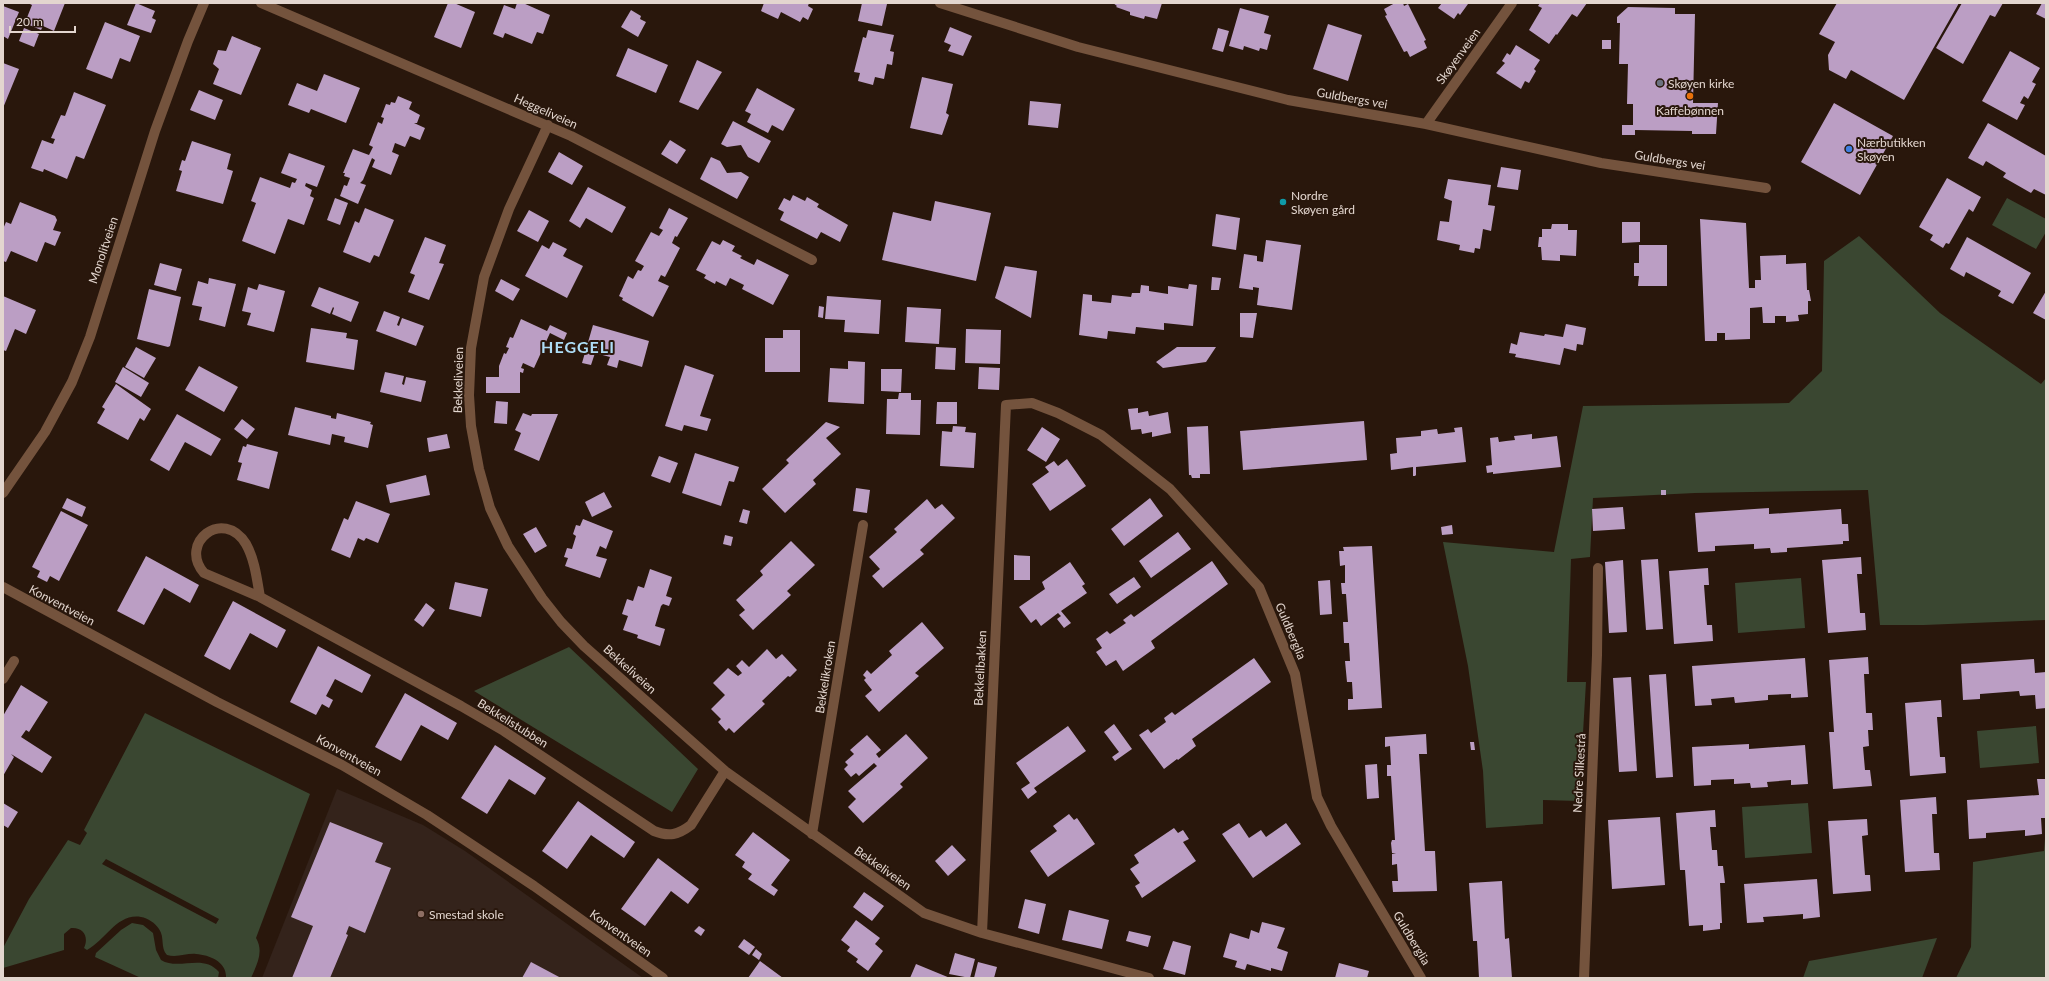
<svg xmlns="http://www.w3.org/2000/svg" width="2049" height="981" viewBox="0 0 2049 981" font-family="Lato,sans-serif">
  <rect width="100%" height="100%" fill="#29170c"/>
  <!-- education -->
  <path fill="#34231b" d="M337 789 423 825 465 851 643 978H262Z"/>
  <!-- green -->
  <path fill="#3a4731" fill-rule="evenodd" d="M2007 198 2046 219V232L2036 249 1992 225Z
    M1859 236 1940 313 2041 384 2046 378V620L1924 625H1880L1868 490 1695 493 1593 498 1590 557 1571 559 1567 682H1586L1579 801 1543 800V824L1486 828 1483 771 1468 666 1443 542 1554 552 1583 406 1789 403 1822 371 1824 261Z
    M1801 578 1805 628 1738 633 1735 583Z
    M569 647 698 769 672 812 474 691Z
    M145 713 310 794 256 938C264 952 257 964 251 978H226C227 962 210 955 196 954 187 953 177 958 167 955 160 948 165 937 159 929 155 923 148 918 141 917 117 913 106 940 87 950L84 948C89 937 84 927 71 928L64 934V950L3 968V948L29 899 68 840 80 845 87 833 84 830ZM106 859 219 919 216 924 102 864Z
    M2036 726 2039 763 1980 768 1977 731Z
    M1808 803 1812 853 1745 858 1742 807Z
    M2045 839 2046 978H1956L1971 947 1973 862 2044 851Z
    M132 923 143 925 153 933 156 950 161 960C179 971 203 953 219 972L218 978H141L95 957 96 953 121 930Z
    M1937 938 1922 978H1803L1809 961Z"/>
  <!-- building -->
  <path fill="#bb9ec4" d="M28 3H65L54 31 43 26 41 30 27 24 28 21 26 20 32 5Z
    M136 3 155 11 152 18 156 20 151 33 127 25Z
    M448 3H454L475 12 461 48 434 37Z
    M517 3H523L550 15 543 34 537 32 532 44 505 33 503 38 493 34 504 5 515 9Z
    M764 3H809L808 6 813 9 808 20 803 17 800 22 781 12 778 19 761 11Z
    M862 3 887 4 882 26 858 21Z
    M1113 3H1162L1157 19 1145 16 1144 19 1130 15V12L1116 7 1117 6Z
    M1395 3H1403L1404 6 1408 4 1426 40 1424 41 1427 48 1410 57 1407 51 1404 52 1385 16 1387 15 1384 9Z
    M1442 3H1468V4L1460 15 1458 13 1454 19 1438 8Z
    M1540 3H1587L1577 17 1572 14 1557 35 1556 34 1549 44 1529 30 1542 8 1538 6Z
    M1837 3H1959L1904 100 1851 70 1846 79 1829 70 1828 55 1835 42 1819 34Z
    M1962 3H2003L1995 17 1990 15 1963 64 1936 48Z
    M2042 3H2046V19L2036 14Z
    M3 6 19 12 8 39 3 36Z
    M1628 7 1675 8V14H1695L1693 103H1718L1716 134H1692V131L1635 130V135H1622V125H1633V104H1627L1628 64H1619L1620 23H1617V17Z
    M1240 8 1269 16 1264 33 1271 35 1267 50 1260 48 1259 51 1244 46 1243 50 1229 46Z
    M631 10 641 16 640 19 646 22 638 37 621 27Z
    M105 22 140 36 130 62 120 58 112 79 86 69Z
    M1328 24 1362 35 1348 81 1313 69Z
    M950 27 972 36 963 56 948 51 951 45 944 42Z
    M24 28 39 34 34 47 19 41Z
    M1218 28 1229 31 1223 52 1212 49Z
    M868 30 894 35 890 51 894 52 892 65 887 64 884 79 875 77 873 85 858 81 860 73 854 72 863 37 866 38Z
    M232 36 261 48 241 95 213 84 219 69 213 64 218 50 226 51Z
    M1602 40H1611V49H1602Z
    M1516 45 1540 60 1534 69 1536 71 1529 83 1525 81 1521 89 1496 73 1505 63 1502 61 1507 53 1510 55Z
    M628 48 668 65 656 93 616 76Z
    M2010 51 2040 68 2032 82 2036 84 2028 99 2024 96 2020 103 2025 105 2017 120 1982 101Z
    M697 60 722 72 698 110 679 102Z
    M3 63 19 69 3 108Z
    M324 74 360 88 346 123 311 109 309 113 288 105 297 83 317 91Z
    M922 77 953 84 946 113 949 115 942 135 910 128Z
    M757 88 795 109 783 131 772 125 768 133 747 122 751 114 745 111Z
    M199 90 223 100 215 120 190 110Z
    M74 92 106 105 84 159 76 156 67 179 44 169 43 172 31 168 42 140 53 144 55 139 51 138 61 115 65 116Z
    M398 96 412 102 409 109 420 115 417 123H414L425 128 420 140 410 136 405 147 395 143 392 152 399 155 391 175 372 167 375 160 372 158 363 180 360 183 366 185 358 204 340 196 344 185 347 186 350 178 344 176 345 173H343L353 149 369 155 373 147 369 145 378 122 382 124 384 118 381 117 386 104 390 105 391 102 395 103Z
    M1030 101 1061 104 1058 128 1028 125Z
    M1834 103 1893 136 1860 195 1801 162Z
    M733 121 771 141 759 163 748 157 741 145 727 147 721 144Z
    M1988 123 2046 156V195L2034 189 2031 193 2003 177 2006 173 1986 161 1983 166 1968 158Z
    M670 140 686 150 677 164 661 154Z
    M192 141 231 154 227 169 233 171 223 204 176 191 182 171 179 170 182 160 185 161Z
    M559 152 583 166 572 185 548 172Z
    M289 153 325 166 317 187 306 183 305 186 312 190 310 196 314 198 304 225 288 219 275 254 242 241 256 203 251 201 260 177 290 188 292 182 295 183 297 179 281 173Z
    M711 157 720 161 727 173 741 172 749 177 737 199 700 179Z
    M1501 167 1521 170 1518 190 1497 187Z
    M1947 178 1981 197 1973 212 1969 209 1949 244 1946 243 1943 248 1930 240 1933 235 1919 227Z
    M1448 179 1491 185 1488 205 1495 206 1491 231 1483 229 1480 249 1475 248 1474 253 1459 250 1460 245 1437 240 1440 221 1449 222 1452 201 1444 198Z
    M588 187 626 207 612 233 586 218 580 228 569 221Z
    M793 195 805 201 807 197 819 204 817 207 848 225 840 242 821 232 817 239 780 220 784 212 778 209 784 198 790 201Z
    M335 198 348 203 340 225 327 220Z
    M935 201 991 213 976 281 882 260 893 212 931 221Z
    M20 202 55 216 57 220 53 230 61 232 55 246 45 242 37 262 11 251 6 262 3 261V229L6 222 11 224Z
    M365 208 394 220 379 257 374 255 370 263 343 252 355 221 359 223Z
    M669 208 688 218 677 237 675 236 672 243 680 248 665 277 661 275 658 281 669 286 653 317 622 300 623 298 619 296 628 276 633 279 638 270 641 271 644 266 635 261 651 232 659 236 663 230 659 228Z
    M529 210 549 221 538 242 517 231Z
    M1216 214 1240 218 1236 250 1212 246Z
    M1700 219 1746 223 1749 288H1755V280H1761L1760 256 1786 255V264L1806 263 1807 290H1809L1811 301H1808V314L1798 315 1799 321 1786 322V316H1775V323H1763L1762 307 1750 308V339L1725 340V333H1717V341H1705Z
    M1622 222H1640V242L1622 243Z
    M1552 224H1568V230H1577L1576 256 1560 255V261L1542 260 1541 247H1538L1539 237H1542V229H1551Z
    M425 237 446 245 439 263 444 264 429 300 408 292 415 275 410 273Z
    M1967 237 2031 273 2013 304 1998 296 2001 291 1966 272 1964 277 1950 269Z
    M723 240 735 246 732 251 742 256 740 258 754 265 757 259 789 275 773 305 742 289 744 285 730 278 726 286 716 281 715 284 704 278 706 275 696 270 712 241 720 245Z
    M1266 240 1301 245 1292 310 1257 305 1259 288 1253 287V290L1239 288 1244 254 1257 256V261L1263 262Z
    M553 242 567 249 563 256 583 266 567 298 525 276 542 245 549 249Z
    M1639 245H1667V286H1638L1639 276H1634V263H1639Z
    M160 263 182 269 176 291 154 285Z
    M1005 266 1037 271 1031 318 995 298Z
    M1212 277 1221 278 1219 290H1211Z
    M209 278 236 284 225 327 199 320 202 307 192 305 198 281 208 284Z
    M501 279 520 289 513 301 495 291Z
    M259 284 285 291 274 332 247 325 251 313 242 311 248 287 257 290Z
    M1189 284 1197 285 1193 326 1164 323V330L1136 327 1135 334 1108 331 1107 339 1079 335 1083 294 1092 295V301L1111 303 1112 295 1131 297 1132 293H1140L1141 285 1149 286V291L1168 294V286L1188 289Z
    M319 287 359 302 351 322 332 314 334 308 333 307 330 314 311 306Z
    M149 289 181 297 170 346 168 347 137 339Z
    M2046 291V320L2033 313Z
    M3 296 36 310 26 334 15 329 6 351 3 350Z
    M827 296 881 300 879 334 844 332 845 320 825 319Z
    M819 306 824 307 823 318 818 317Z
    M907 307 941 309 939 344 905 342Z
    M384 311 400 317 397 325 399 326 402 318 424 326 416 346 376 331Z
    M1240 313H1257L1253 338 1240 337Z
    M521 319 547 331 550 325 567 333 564 340 550 333 534 368 523 363 521 368 524 369 523 373 520 372V393H486V377H499V366L504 353 506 354 509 348 506 347 510 337 513 338Z
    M1566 324 1586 328 1583 345 1577 344 1576 351 1564 348 1560 365 1515 357 1516 354 1509 353 1511 343 1517 345 1520 332 1544 336 1545 334 1563 337Z
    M593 325 649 341 642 367 619 360 617 368 607 365 610 357 595 353 591 365 582 363Z
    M311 328 347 333 346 338 358 340 354 370 306 362Z
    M966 329 1001 330 1000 364 965 363Z
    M783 330H800V372H765V338H783Z
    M136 347 156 358 144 378 125 367Z
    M936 347 956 348 955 370 935 369Z
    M1177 347H1216L1206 362 1163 368 1156 362Z
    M848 361 865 362 864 404 828 402 830 368 848 369Z
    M685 365 714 375 700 416 711 419 707 431 684 425 682 431 665 426Z
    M199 366 238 387 224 412 185 390Z
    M123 367 149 383 141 397 115 382Z
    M979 367 1000 368 999 390 978 389Z
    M881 369H902L901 392 881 391Z
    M385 372 404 376 402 384 404 385 406 377 426 381 421 402 380 392Z
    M116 384 151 409 144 421 140 418 128 440 97 423 105 409 102 407Z
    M899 393H911V400H921L920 435 886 434 887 399H898Z
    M496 401 508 402 507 424 494 423Z
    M937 402H957V424H936Z
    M295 407 331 416V418L336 419 337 413 371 422 370 424 373 425 368 448 344 442 345 437 332 434 330 445 288 435Z
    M1138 408V413L1148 411 1149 416 1168 412 1171 433 1152 437V432L1142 434 1141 429 1131 430 1128 409Z
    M523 413 531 416 532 414H558L539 461 514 450 521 433 515 430Z
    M177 414 221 439 211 456 185 442 169 471 150 460Z
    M242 419 255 429 247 439 234 429Z
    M1364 421 1367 460 1243 470 1240 431Z
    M826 422 840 427 826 438 841 454 813 480 816 484 785 513 762 489 789 463 786 460Z
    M953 426 966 427 965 432 976 433 974 468 940 466 942 431 952 432Z
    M1208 426 1210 474H1200V478H1192L1191 475H1189L1187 427Z
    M1042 427 1060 439 1046 462 1027 450Z
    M1462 427 1466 462 1416 467V475L1415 476H1413V467L1391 470 1390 454 1397 453 1396 438 1421 436V431L1437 429 1438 434 1455 432 1454 428Z
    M447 434 450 448 429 452 427 438Z
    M1532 434V439L1557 436 1561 467 1493 474V472L1487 473 1486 466 1492 465 1490 438 1498 437 1499 442 1506 441 1515 440 1514 436Z
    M247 444 278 452 269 489 237 480 242 463 238 462 243 446 246 447Z
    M695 453 739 467 734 482 729 481 721 506 682 493Z
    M659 456 678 463 670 483 651 476Z
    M1067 459 1086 486 1050 511 1032 484 1049 472 1045 467 1054 461 1058 466Z
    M426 475 430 495 390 503 386 485Z
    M856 488 870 490 867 513 853 511Z
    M1661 490H1666V495H1661Z
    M604 492 612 507 592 517 585 502Z
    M67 498 86 507 82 517 62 508Z
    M1150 498 1163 516 1124 546 1111 529Z
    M927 499 935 509 942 504 955 518 920 550 924 554 883 588 872 576 880 569 869 557 897 532 894 529Z
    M356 501 390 514 378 543 366 538 364 541 358 538 350 558 331 550 344 518 348 520Z
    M1623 507 1625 529 1593 531 1592 509Z
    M1769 508V514L1841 509 1842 524H1848L1849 541H1843V544L1787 548V552L1771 553 1770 548 1754 549V544L1715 546V551L1698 552 1695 513Z
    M743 509 750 511 747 524 739 522Z
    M61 511 88 525 59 581 50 576 47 582 37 577 40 571 32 567Z
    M583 519 613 531 606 549 600 546 596 556 607 559 600 578 565 566 568 558 564 557 567 548 572 549 576 536 573 534 576 525 580 526Z
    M1452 525 1453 534 1442 535 1441 527Z
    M536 527 547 546 535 553 523 534Z
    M1178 532 1191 549 1151 578 1139 561Z
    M725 535 733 537 731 546 723 544Z
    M791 541 815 565 787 591 791 595 753 630 739 615 745 610 736 600 763 575 760 571Z
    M1372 546 1382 708 1348 710V699H1353L1352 682H1347L1345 661H1350L1349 643H1344L1343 622H1348L1346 594H1342L1341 583H1345V565L1340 566 1339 551H1344L1343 547Z
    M1014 555 1030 556V580H1014Z
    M146 556 199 585 190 603 164 588 144 625 117 611Z
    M1861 557 1862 574H1857L1860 613H1865L1866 630 1828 633 1822 560Z
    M1658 559 1663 629 1646 630 1641 560Z
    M1623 560 1627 632 1609 633 1605 562Z
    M1212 561 1228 584 1151 641 1155 648 1123 671 1116 660 1106 666 1096 652 1102 648 1096 639 1107 631 1110 634 1126 623 1123 620 1131 614 1134 617Z
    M1070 562 1085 584 1082 586 1087 593 1061 611 1071 623 1064 628 1057 619 1061 616 1058 613 1041 626 1036 619 1031 623 1019 607 1045 589 1042 582Z
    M1708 568 1709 585H1704L1707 625H1712L1713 641 1674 644 1669 571Z
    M650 569 672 577 666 596 672 598 669 606 663 604 661 606 655 626 665 629 660 646 637 638 638 635 623 630 628 616 622 614 627 599 633 601 638 586 644 588Z
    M1134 577 1141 587 1117 604 1109 594Z
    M1330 580 1332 614 1320 615 1318 581Z
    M455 582 488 589 481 617 449 609Z
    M233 601 286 630 277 648 250 633 230 670 204 656Z
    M426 603 435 610 423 627 414 620Z
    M922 622 944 648 915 673 919 676 879 712 865 696 872 690 864 680 866 678 863 675 867 670 871 674 892 655 889 651Z
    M318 646 371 675 362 693 335 679 326 696 333 700 329 708 322 704 316 715 290 702Z
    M767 649 776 659 782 654 797 670 790 677 788 676 762 701 765 704 734 733 729 728 726 731 718 722 721 719 711 709 725 695 713 683 728 668 738 676 742 673 736 666 742 660 749 667Z
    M1868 657 1869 674H1864L1866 713H1872L1873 730H1868L1869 746 1863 747 1865 770H1870L1872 786 1833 789 1829 732H1834L1829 660Z
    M1254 658 1271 682 1192 739 1196 746 1178 760 1177 759 1164 769 1139 735 1148 729 1151 733 1166 722 1164 718 1172 712 1175 715Z
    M1805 658 1808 697 1791 698V694L1768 695V700L1735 703 1734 697 1711 699 1712 705 1695 706 1692 666Z
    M2034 659 2035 673 2046 672V708L2036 709 2035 695 2020 696 2019 691 1980 694V699L1963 700 1961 664Z
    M1666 674 1673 777 1656 778 1649 675Z
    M1631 677 1637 771 1619 772 1613 678Z
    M21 685 48 702 29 732 26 730 21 737 52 757 42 773 11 754 14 757 3 776V716Z
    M405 693 457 723 448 740 421 725 401 761 375 747Z
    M1941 700 1942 717H1937L1940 757H1945L1946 773 1910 776 1905 703Z
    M1114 724 1132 749 1115 761 1112 757 1119 752 1104 732Z
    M1068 726 1086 751 1034 788 1037 792 1028 799 1021 789 1030 783 1016 763Z
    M906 734 928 758 900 784 903 787 863 823 848 807 856 799 848 791 877 766 874 763 859 776 856 773 851 777 844 769 848 765 845 762 854 754 850 750 867 735 881 750 876 754 879 758Z
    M1426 734 1427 754H1419L1425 851H1435L1437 891 1393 892 1392 881H1398L1397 864 1392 865V854H1396L1392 853 1391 843 1392 840H1395L1391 776H1387V765H1391L1390 746 1385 747V737Z
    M1470 742H1474L1475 750H1471Z
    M1749 744V749L1805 745 1808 784 1791 785V780L1767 782 1768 787 1751 788 1750 783 1734 784V779L1711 780V785L1694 786 1692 747Z
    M495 745 546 778 535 795 509 779 487 814 461 798Z
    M1377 764 1379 798 1367 799 1365 765Z
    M2037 779H2046V818H2041L2042 834 2025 836V830L1986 833V838L1969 839 1967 800 2039 795Z
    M1936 797 1937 814H1932L1934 853H1939L1940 870 1905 872 1900 800Z
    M578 801 635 842 624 858 591 835 567 869 542 851Z
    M3 803 18 812 8 828 3 825Z
    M1715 810 1716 827H1710L1712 850H1717L1718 866H1723L1725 883H1720L1722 923H1720V929L1703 931V925L1689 926 1685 870H1680L1676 813Z
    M1069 814 1074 820 1077 818 1095 844 1048 877 1030 851 1057 831 1053 826Z
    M1660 817 1665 885 1612 889 1608 820Z
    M1867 819 1868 835 1862 836 1865 875H1870L1871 891 1833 894 1828 821Z
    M330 822 383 843 375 862 391 868 365 933 349 926 346 934 348 935 330 978H292L313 926 291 917Z
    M1239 823 1249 838 1261 830 1266 837 1286 823 1301 844 1253 878 1222 834Z
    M1174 828 1178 833 1183 830 1189 839 1183 842 1196 861 1142 898 1135 886 1140 883 1130 869 1139 863 1134 855Z
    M753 832 790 860 771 885 778 890 774 896 748 879 752 874 742 867 745 862 735 855Z
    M952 845 966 860 948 876 935 861Z
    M658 858 699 889 688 904 671 891 645 926 621 909Z
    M1817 879 1820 917 1803 919V914L1763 917 1764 922 1747 923 1744 884Z
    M1502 881 1505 939 1509 938 1512 978H1479L1477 941H1473L1469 883Z
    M864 892 884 906 872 921 853 907Z
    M1025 899 1046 904 1039 934 1018 928Z
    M1069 910 1109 920 1102 949 1062 940Z
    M856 920 880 938 875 944 883 951 868 971 856 962 858 959 847 951 850 947 841 940Z
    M1262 922 1285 928 1277 948 1288 952 1282 971 1271 968V971L1247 964 1245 970 1235 967 1237 961 1223 957 1230 933 1249 939 1251 930 1259 933Z
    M699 926 705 930 701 936 694 931Z
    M1129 931 1151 936 1148 947 1126 941Z
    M744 939 755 947 749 955 738 947Z
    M1173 941 1191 946 1185 975 1163 969Z
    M756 949 762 954 759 960 752 955Z
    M955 953 975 959 970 978 949 974Z
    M760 961 783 978H748Z
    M531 962 561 978H522Z
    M978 962 997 967 994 978H974Z
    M1339 963 1369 971 1367 978H1335Z
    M916 964 950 978H910Z"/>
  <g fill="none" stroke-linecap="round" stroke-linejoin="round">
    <!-- minor -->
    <path stroke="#74533d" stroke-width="10" d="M261 3 571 136 812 260
      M940 3 1078 47 1288 100 1426 124 1601 163 1766 188
      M1426 124 1512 3
      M548 125 509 209 484 277 471 348 469 395 471 426 479 469 490 508 508 546 542 598 561 622 584 646 725 771 924 913 982 933 1149 978
      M3 587 217 702 342 765 427 815 534 886 663 978
      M260 597C257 580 255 560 246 544 223 507 178 543 204 573L260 597 461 706 504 731 654 831C669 837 678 835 691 825L725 771
      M3 679 14 661
      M812 834 863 525
      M982 933 1006 405 1032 403 1058 413 1101 435 1170 489 1259 587 1295 674 1317 797 1331 826 1421 978
      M1584 978 1597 655 1598 568"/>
    <!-- tertiary -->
    <path stroke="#74533d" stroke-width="10" d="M3 493 45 432 72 382 90 337 155 131 188 41 204 3"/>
  </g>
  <!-- markers -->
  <circle fill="#6b7280" stroke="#29170c" stroke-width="1.5" cx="1660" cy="83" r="4"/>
  <circle fill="#e8710a" stroke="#29170c" stroke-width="1.5" cx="1690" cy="96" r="4"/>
  <circle fill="#3f7fe0" stroke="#29170c" stroke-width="1.5" cx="1849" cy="149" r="4"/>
  <circle fill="#0f9aa8" stroke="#29170c" stroke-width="1.5" cx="1283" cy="202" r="4"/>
  <circle fill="#8d6e63" stroke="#29170c" stroke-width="1.5" cx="421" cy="914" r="4"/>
  <g text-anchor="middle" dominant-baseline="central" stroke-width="4" stroke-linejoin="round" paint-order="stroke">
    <!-- street labels -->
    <g font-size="12" fill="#e3d6cf" stroke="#29170c">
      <text transform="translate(1458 56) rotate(-54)">Skøyenveien</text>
      <text transform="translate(1352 98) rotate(10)">Guldbergs vei</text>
      <text transform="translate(546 111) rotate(24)">Heggeliveien</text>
      <text transform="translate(1670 160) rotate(9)">Guldbergs vei</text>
      <text transform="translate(103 250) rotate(-72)">Monolitveien</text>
      <text transform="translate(458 380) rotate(-89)">Bekkeliveien</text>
      <text transform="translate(62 605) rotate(28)">Konventveien</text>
      <text transform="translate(1291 631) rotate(67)">Guldberglia</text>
      <text transform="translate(980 668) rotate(-87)">Bekkelibakken</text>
      <text transform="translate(630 669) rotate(42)">Bekkeliveien</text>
      <text transform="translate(825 677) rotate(-81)">Bekkelikroken</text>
      <text transform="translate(513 723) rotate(32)">Bekkelistubben</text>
      <text transform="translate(349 755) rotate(29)">Konventveien</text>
      <text transform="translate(1579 773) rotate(-87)">Nedre Silkestrå</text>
      <text transform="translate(883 868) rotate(35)">Bekkeliveien</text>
      <text transform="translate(621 933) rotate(35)">Konventveien</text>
      <text transform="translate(1412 938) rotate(59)">Guldberglia</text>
    </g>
    <!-- poi labels -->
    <g font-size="12" fill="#e3d6cf" stroke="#29170c" text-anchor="start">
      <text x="1668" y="83">Skøyen kirke</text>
      <text x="1690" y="110" text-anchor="middle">Kaffebønnen</text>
      <text x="1857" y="142">Nærbutikken<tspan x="1857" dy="14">Skøyen</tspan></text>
      <text x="1291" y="195">Nordre<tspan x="1291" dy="14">Skøyen gård</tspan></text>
      <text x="429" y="914">Smestad skole</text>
    </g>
    <!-- district labels -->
    <g font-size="16" font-weight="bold" letter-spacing="1" fill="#aeddf6" stroke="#29170c">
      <text x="578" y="346">HEGGELI</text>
    </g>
  </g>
  <!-- border -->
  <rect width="2049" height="981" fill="none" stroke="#e3d6cf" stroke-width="8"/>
  <!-- scale -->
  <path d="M10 26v6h65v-6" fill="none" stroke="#e3d6cf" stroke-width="2"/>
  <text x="16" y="26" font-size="12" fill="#e3d6cf" stroke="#29170c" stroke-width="3" paint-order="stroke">20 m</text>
</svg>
